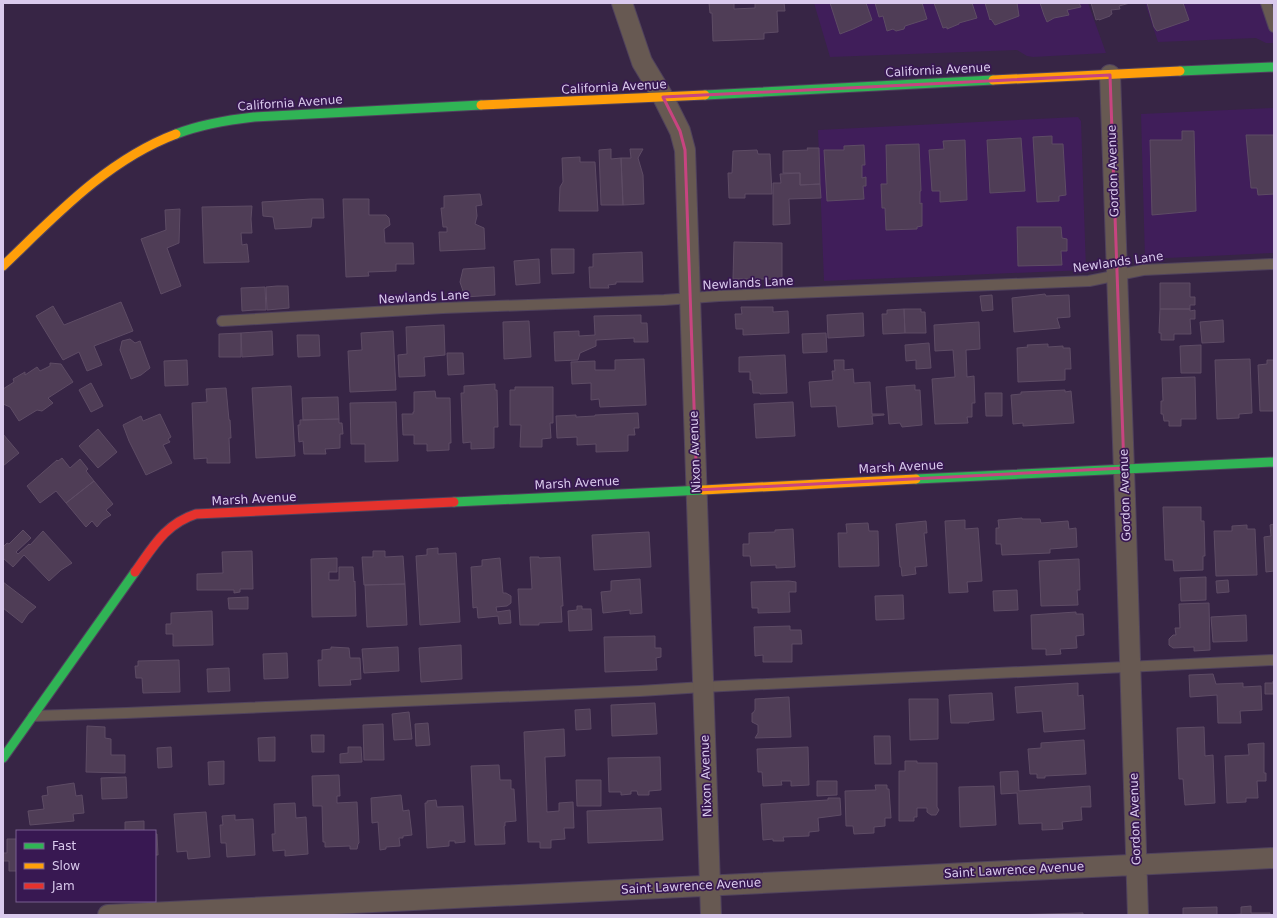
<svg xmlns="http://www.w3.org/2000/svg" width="1277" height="918" viewBox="0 0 1277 918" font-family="'DejaVu Sans',sans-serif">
  <rect width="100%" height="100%" fill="#372545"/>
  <!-- built -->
  <path fill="#401e5a" d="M814 3H1088L1106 53 1033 57 1027 56 1017 50 830 57Z
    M1145 3H1267L1274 26V43H1266L1256 38 1158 42Z
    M1274 108V253L1145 259 1141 114Z
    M1078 117 1081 121 1086 270 824 281 818 130Z"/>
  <!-- building -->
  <path fill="#4f3d56" stroke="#5e4c65" d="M709 3H734V9L755 8V3H784L785 11H777L778 32 764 33V39L713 41 712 13H710Z
    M830 3H866L872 20 853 29 840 34Z
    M875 3H922L927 19 905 26 904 29 896 31 893 29 887 31 883 16 879 17Z
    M934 3H972L977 18 959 23V24L947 29V27L943 28Z
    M985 3H1017L1019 16 995 25 991 19 990 20Z
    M1040 3H1079L1081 7 1067 10 1069 15 1054 18 1047 22 1044 15Z
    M1091 3H1130L1119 6 1120 9 1111 10 1112 14 1110 15V16L1099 20V19L1096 20Z
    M1147 3H1183L1189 20 1157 31 1154 27Z
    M1182 131H1194L1196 211 1152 215 1150 140H1182Z
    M1246 135H1274V195V194L1258 195 1257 188H1251Z
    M1052 136V144H1063L1066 195 1059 196V201L1037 202 1033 137Z
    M1021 138 1025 191 990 193 987 140Z
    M965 140 967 200 940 202V191H932L929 150 944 149 943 141Z
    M919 144 921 191H920V204L922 203V226L917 227V229L886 230 885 208H882L881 184H887L886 145Z
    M864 145 865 165H862V178L866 177V186H863L864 199 827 201 824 150H844V146Z
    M807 148H819L820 184 800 185V173H783V151L808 150Z
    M611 149V159L621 158 623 205H601L599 150Z
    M630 149H643L638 158 643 175 644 204 623 205 621 158H631Z
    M757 150 758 154H770L772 194H745V198H729L728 173H732L733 151Z
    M580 157V162H595L598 211H559L560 187 563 182 562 158Z
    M800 173V185L820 184 821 198 789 199 790 224 773 225V183H781L780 174Z
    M480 194 482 205 476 206 477 216 475 224 484 228 485 249 440 251 439 232H447V227H443L441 208H444V196Z
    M311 199H323L324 218H312L311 227 275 229 273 217 263 216 262 202Z
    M343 199H369V215H386L389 218 390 225 384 229 385 243H413L414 264H396V271L368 272 369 276 346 277Z
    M252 206 251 219 252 233H241L242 245 247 244 249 262 204 263 202 207Z
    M180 209 179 243 167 248 181 286 161 294 141 239 166 230 165 210Z
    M1017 227H1061L1062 238 1067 239V251H1061L1062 265 1018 266Z
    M734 242 782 243V279H733Z
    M551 249H574V273L552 274Z
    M642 252 643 282H616V284L608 285 609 288H590L589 267H593V254Z
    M539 259 540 283 516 285 514 261Z
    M494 267 495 295 465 297 460 282 463 269Z
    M1160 283H1190V297H1195V305H1190V309H1160Z
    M277 286H288L289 308 267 310 266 287Z
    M265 287 266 310H254L242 311 241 288Z
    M1045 294 1046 296 1069 295 1070 317 1057 318 1060 328 1014 332 1012 298Z
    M992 295 993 310 982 311 980 296Z
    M121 302 133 331 94 346 102 365 87 371 79 352 63 360 36 316 53 306 64 325Z
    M741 307H773V312L788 311 789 333 743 335V329H736L735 314H742Z
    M904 309H921V312H925L926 333H905Z
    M904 309 905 333 883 334 882 314H887V310Z
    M1160 309H1190V311L1195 310V319H1190L1191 334H1174V340H1161V333H1159Z
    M863 313 864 336 828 338 827 315Z
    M641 315V323H647L648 342H634V338L596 340V346L580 353 578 360 555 361 554 332 579 331V336L595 335 594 316Z
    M1223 320 1224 342 1202 343 1200 322Z
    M529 321 531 357 504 359 503 322Z
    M979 322 980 349 966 350 967 377 974 376 975 403H972V417H967L968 423 935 424 932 379 955 377 953 350 935 351 934 325Z
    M444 325 445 355 424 357 425 376 399 377 398 355 407 354 406 327Z
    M272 331 273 355 242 357 241 333Z
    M393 331 396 390 350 392 348 351 362 350 361 333Z
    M241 333V357H219V334Z
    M826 333 827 352 803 353 802 334Z
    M297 335H319L320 356 298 357Z
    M130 339 135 343 140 341 150 368 141 375 131 379 120 350 122 341Z
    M929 343 931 368 916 369V360L906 361 905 345Z
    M1048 344V347L1063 346V348H1070L1071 369H1065V380L1018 382 1017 348 1028 347 1027 345Z
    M1201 345V373H1181L1180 346Z
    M447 353H463L464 374 448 375Z
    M785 355 787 393 760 394V393H753L752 380H750V372H739V357Z
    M644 359 646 405 600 407 599 399 591 400V383L572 384 571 362 595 361V370H615V360Z
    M1250 359 1252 413 1239 414V418L1217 419 1215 360Z
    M187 360 188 385 165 386 164 361Z
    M834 360H844V370L853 369 854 383 870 382 872 414H884V415L872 416 873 424 838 427 836 406 811 407 809 382 833 380 832 371H835Z
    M1267 360H1274V411H1260L1258 365 1267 364Z
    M50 363 61 364 73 382 48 398 53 403 42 411 37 410 19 421 10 407 3 404V389L14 382 13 379 25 372V375L37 367 40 371 50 366Z
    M1195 377 1196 419H1181V426H1169V421H1164L1163 414H1161V401H1163L1162 378Z
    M91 383 103 406 91 412 79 390Z
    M495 384V390H497L498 427H494V448L471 449V442L463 443 461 393H464V386Z
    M915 385V390H920L922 425 902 427 900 423 889 424 886 387Z
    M291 386 295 456 256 458 252 388Z
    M515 387H553V423H550L551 438 542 439V447H520L521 425H510V390H515Z
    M226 388 229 420H230L231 438H229L230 463H207V458L194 459 192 403 207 402 206 389Z
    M1065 390V392L1071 391 1074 423 1023 426V423L1013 424 1011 395 1021 394V392Z
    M435 391 436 398H450L451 443H449V450L427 451V444H414V435H403L402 414H413V412H414V392Z
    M985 393H1002V416H986Z
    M338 397 339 419 303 420 302 398Z
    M396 402 398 461 365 462V444H351L350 403Z
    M793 402 795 436 756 438 754 404Z
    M638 413 639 428H634L635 435H628V451L596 452V444L577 445V437L557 438 556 416 576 415V417L595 416V415Z
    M160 414 171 437 168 439 170 442 163 445 172 463 146 475 129 441 123 425 141 416 143 421Z
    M339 419V423H342L343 434H340V448L325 449 326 454H304L303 441 299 442 298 425H300V420Z
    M98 429 117 452 98 468 79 446Z
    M3 434 19 453 3 466Z
    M62 458 70 468 80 459 88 469 86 471 94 481 66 503 56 491 40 503 27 486 57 460 58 461Z
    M94 481 113 504 106 510 111 515 103 520 97 527 92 521 86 527 66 503Z
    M1163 507H1201V521H1204L1205 556H1203V570L1174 571 1173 560H1165Z
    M1022 518V519H1040L1041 523 1068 521 1069 529 1076 528 1077 547 1050 549V553L1002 555 1001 544H996V528H999L998 520Z
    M965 520V529L978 528 982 581 967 582 968 592 949 593 945 521Z
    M926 521 927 533H924L927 566 915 567 916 574 902 576 901 567H900L896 524Z
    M868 523 869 531H878L879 566 839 567 838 533H847L846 524Z
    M1274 524V571L1266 572 1264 537 1271 536 1270 525Z
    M1247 525V529H1255L1257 575 1216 576 1214 531H1232V526Z
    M793 529 795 567 776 568V565L751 566 750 556H743V544H749V533L775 532V530Z
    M23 530 31 538 16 552 18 554 29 544 30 545 43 531 72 563 61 570 49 581 24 555 13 567 3 558V547L7 543 9 544Z
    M649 532 651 567 594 570 592 535Z
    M438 548V554L456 553 460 622 420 625 416 556 427 555V549Z
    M252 551 253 589H240V592L234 593V590H197V574L223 573 222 552Z
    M373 551H385V557L403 556 405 584 364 585 362 557H373Z
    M530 557H539V558L560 557 563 606H561L562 622 539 623V625H520L518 589H532Z
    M337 558V572H329V580H339V567H353L354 582 355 581 356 616 312 617 311 559Z
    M500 558 503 593H506L511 596V603L507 606 496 607 497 612 510 610 511 623 499 624 498 616 478 618 477 607 473 608 471 567 482 566V560Z
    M1079 559 1080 590H1077L1078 605 1041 606 1039 561Z
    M1206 577V600L1181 601 1180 578Z
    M640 579 642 613 630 614V610L603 613 601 592 611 591V581Z
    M1228 580 1229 592 1217 593 1216 581Z
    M789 581 796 582V592H789L790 612 758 613V608H752L751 582Z
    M3 582 36 607 28 614 22 623 3 608Z
    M405 584 407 625 367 627 365 585Z
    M1017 590 1018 610 994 611 993 591Z
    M903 595 904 619 876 620 875 596Z
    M248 597V609H229L228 598Z
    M1209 603 1210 650 1194 651V647L1173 648 1169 645V639L1173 635H1176L1175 628H1180L1179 604Z
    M577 606H582V609H591L592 630 569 631 568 611 577 610Z
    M212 611 213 645 173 646V634H166V624H171V613Z
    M1076 612V614H1083L1084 635 1076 636 1077 648 1060 649 1061 654 1046 655V649H1032L1031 615Z
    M1246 615 1247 641 1213 642 1211 617Z
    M790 626V630H801L802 644H792V662H763V655L755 656 754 627Z
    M655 636V648H661V657L656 658 657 670 605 672 604 637Z
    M461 645 462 679 421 682 419 648Z
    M331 647 349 648 350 658H360L361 679 350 680 351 685 319 686 318 660H322V650L331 649Z
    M398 647 399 671 364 673 362 649Z
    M287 653 288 678 264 679 263 654Z
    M179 660 180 692 143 693 142 678H136L135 666H138V661Z
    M229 668 230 691 208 692 207 669Z
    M1213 674 1216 684 1243 683V687L1261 686 1262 710 1240 711 1241 723H1218L1217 695 1190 697 1189 675Z
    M1273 681H1274V694H1265V683H1273Z
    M1078 683V696L1083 695 1085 729 1044 732 1042 711 1017 713 1015 687Z
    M992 693 994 720 969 722V723H951L949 695Z
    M789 697 791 737 755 738 758 733V725L752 722V713H753L755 710V699Z
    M909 699H938V739L910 740Z
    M655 703 657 734 612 736 611 705Z
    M590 709 591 729 576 730 575 710Z
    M409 712 412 739 394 740 392 714Z
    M428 723 430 745 416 746 415 724Z
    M383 724 384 760H364L363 725Z
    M87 726 105 727V738L111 739V755H125V773L86 772Z
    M1204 727 1205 756 1213 755 1215 803 1185 805 1183 779H1179L1177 728Z
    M564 729 565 756 545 757 547 812 559 811V803L573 802 574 828H564L565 839 551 840V848H540V842H528L524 732Z
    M311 735H324V752H312Z
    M874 736H890L891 764H875Z
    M275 737V761H259L258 738Z
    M1084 740 1086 774 1045 776V778H1037V774H1030L1028 749 1041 748V743Z
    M1264 743V773H1266V781H1257L1258 798H1246V802L1227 803 1225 756 1249 755 1248 744Z
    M171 747 172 767 158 768 157 748Z
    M348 747H361L362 762 340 763V754L348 753Z
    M808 747 809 785 791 786V781H781L782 785 763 786 762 772H758L757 749Z
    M660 757 661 790 649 791V795H638L637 791H631V794L621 795V792H609L608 758Z
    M224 761V784L209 785 208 762Z
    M905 761H917V763H937V807L939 810 936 815H931L927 812V808H917V817H914V821H899V771H905Z
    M499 765 500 780H511V789H514L516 821 505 822V826H504L505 844 475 845 471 766Z
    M1018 771 1019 791 1090 786 1091 807H1081L1082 820 1062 822 1063 829 1042 830V823L1019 824 1017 793 1001 794 1000 772Z
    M339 775 340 796H337V803L357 802 359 843 358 844 357 849H350V846L325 847V842H323L322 806H313L312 776Z
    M126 777 127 798 102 799 101 778Z
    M576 780H601V806H577Z
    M817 781H837V795L817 796Z
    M74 783 76 796 82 795 84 813 73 814 74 821 30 825 28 811 44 809 42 796 48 795 47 787Z
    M875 785H887V789H889L891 818H885V826L874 827V833L854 834 853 826H846L845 791 876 790Z
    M994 786 996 825 960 827 959 787Z
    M401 795 403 811 409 810 412 835 403 836V838H399L400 846 386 847V849L380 850 378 822 372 823 371 798Z
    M828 798H840L841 815 818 818 819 831 809 832V836L783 837 784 841H773V839L763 840 761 804 828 800Z
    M436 800 437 807 463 806 465 842 455 843V841H449V846L427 848 425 803H427V801Z
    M295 803 296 818 306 817 308 854 285 856V850L273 851 272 834H275L274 804Z
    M661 808 663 840 588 843 587 811Z
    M206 812 210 857 188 859 187 851 177 852 174 814Z
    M235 815V820L253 819 255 855 227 857 226 843H221L220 825H223L222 816Z
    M144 821V831H125V822Z
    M155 834H157L158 855H155Z
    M7 839H17V871H9V861H3V853H7Z
    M1251 906V913H1270V915H1228L1241 914V907Z
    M1217 907V915H1183V908Z
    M1083 913V915H1008Z"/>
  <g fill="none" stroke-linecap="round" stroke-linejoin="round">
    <!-- lane casing -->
    <g stroke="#50425d" stroke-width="12">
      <path id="lane" d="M1266 3 1274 27
        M222 321 443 308 664 300 719 296 1089 281 1143 270 1274 264
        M33 716 126 713 640 691 703 687 1274 660"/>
    </g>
    <!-- street casing -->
    <g stroke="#50425d" stroke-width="22">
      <path id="street" d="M622 3 642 62 663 97 680 131 685 150 711 915
        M1110 75 1125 499 1138 915
        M108 915C496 897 885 877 1274 858"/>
    </g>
    <!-- fast casing -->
    <g stroke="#50425d" stroke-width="11">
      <path id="fast" d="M1180 71 1274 67
        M705 95 993 80
        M176 134C202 124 227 120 254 117L481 105
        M916 479 1274 462
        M454 502 703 490
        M3 758 135 572"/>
    </g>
    <!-- slow casing -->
    <g stroke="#50425d" stroke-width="11">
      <path id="slow" d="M993 80 1180 71
        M481 105 705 95
        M3 266C55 216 107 160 176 134
        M703 490 916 479"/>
    </g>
    <!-- jam casing -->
    <g stroke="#50425d" stroke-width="11">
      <path id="jam" d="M135 572C153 547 165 524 196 514L454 502"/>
    </g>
    <!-- lane -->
    <use href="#lane" stroke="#675952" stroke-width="10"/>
    <!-- street -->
    <use href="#street" stroke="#675952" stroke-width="20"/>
    <!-- fast -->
    <use href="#fast" stroke="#30b455" stroke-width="9"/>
    <!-- slow -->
    <use href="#slow" stroke="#ff9f0a" stroke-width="9"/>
    <!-- jam -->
    <use href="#jam" stroke="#e5322d" stroke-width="9"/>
  </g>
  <!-- marked area -->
  <path fill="none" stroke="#c84480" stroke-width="3" stroke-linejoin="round" d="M1110 75 1124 468 697 490 685 150 680 131 663 97Z"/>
  <g text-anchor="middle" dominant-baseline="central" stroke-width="3.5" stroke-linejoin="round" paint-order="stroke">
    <!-- street labels -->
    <g font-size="12" fill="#dacaed" stroke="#381852">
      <text transform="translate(938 70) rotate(-3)">California Avenue</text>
      <text transform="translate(614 87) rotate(-3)">California Avenue</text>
      <text transform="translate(290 103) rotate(-4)">California Avenue</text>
      <text transform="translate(1113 171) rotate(-92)">Gordon Avenue</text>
      <text transform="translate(1118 262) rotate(-8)">Newlands Lane</text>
      <text transform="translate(748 283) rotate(-3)">Newlands Lane</text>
      <text transform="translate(424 297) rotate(-3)">Newlands Lane</text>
      <text transform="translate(695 452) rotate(-92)">Nixon Avenue</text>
      <text transform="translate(901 467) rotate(-3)">Marsh Avenue</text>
      <text transform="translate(577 483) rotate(-3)">Marsh Avenue</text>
      <text transform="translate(1125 495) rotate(-92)">Gordon Avenue</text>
      <text transform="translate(254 499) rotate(-3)">Marsh Avenue</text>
      <text transform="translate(706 776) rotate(-92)">Nixon Avenue</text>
      <text transform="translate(1135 819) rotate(-92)">Gordon Avenue</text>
      <text transform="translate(1014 870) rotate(-3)">Saint Lawrence Avenue</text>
      <text transform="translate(691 886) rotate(-3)">Saint Lawrence Avenue</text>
    </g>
  </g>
  <!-- border -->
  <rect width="1277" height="918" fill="none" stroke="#dacaed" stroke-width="8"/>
  <!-- legend -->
  <rect x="16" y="830" width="140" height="72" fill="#381852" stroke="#795f90"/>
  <rect x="24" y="843" width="20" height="6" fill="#30b455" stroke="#795f90"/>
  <text x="52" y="850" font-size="12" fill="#dacaed">Fast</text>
  <rect x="24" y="863" width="20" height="6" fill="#ff9f0a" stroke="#795f90"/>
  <text x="52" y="870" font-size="12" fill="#dacaed">Slow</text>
  <rect x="24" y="883" width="20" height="6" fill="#e5322d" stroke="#795f90"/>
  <text x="52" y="890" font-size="12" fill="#dacaed">Jam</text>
</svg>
